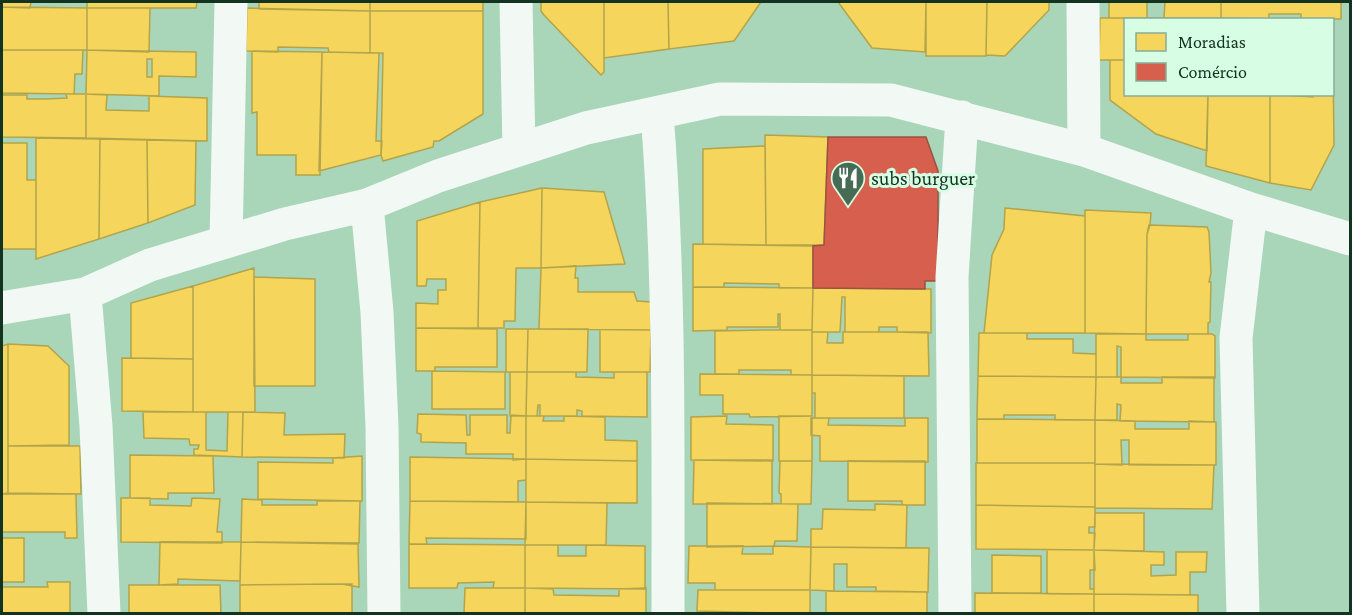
<svg xmlns="http://www.w3.org/2000/svg" width="1352" height="615" viewBox="0 0 1352 615" font-family="'Crimson Pro',serif">
  <rect width="100%" height="100%" fill="#a9d5b9"/>
  <!-- homes -->
  <path fill="#f6d55c" stroke="#b2a44a" stroke-width="1.5" fill-rule="evenodd" d="M2 2H70H31L30 8 2 7Z
    M87 2H197L196 8H87Z
    M259 2H370V11L259 9Z
    M370 2H483V11H370Z
    M541 2H604V72L601 75 544 15 541 11Z
    M604 2H668L669 49 604 58Z
    M668 2H761L734 41 669 49Z
    M838 2H926L925 52 872 48Z
    M926 2H987L986 56H926Z
    M987 2H1049V10L1005 56 986 55Z
    M1109 2H1147V18H1109Z
    M1165 2H1221V18H1164Z
    M1221 2H1341V19H1301V14H1269V19L1221 18Z
    M2 7 87 8V50H2Z
    M87 8H150L149 52 87 50Z
    M247 8 370 11V53L329 52 328 48 278 47V52L246 51Z
    M370 11H483V114L439 141H434L433 147 383 161 381 155 383 53H370Z
    M1100 18H1221L1126 20V60H1099Z
    M2 50H83L82 74H75L74 94 2 93Z
    M87 50 196 52V77L159 76V96L86 94ZM147 59H152V77H147Z
    M252 51 322 52 320 175H296V155H257V112L252 113Z
    M322 52 379 53 376 141H382L381 155 319 171Z
    M1110 60H1126V94H1208L1207 151 1156 134 1110 100Z
    M1333 62 1334 145 1311 190 1270 183V94L1313 97V94H1332Z
    M66 94H86V138L2 137V95H27V99H45L67 98Z
    M86 94 107 95 106 110 149 111V96L207 98V141L86 138Z
    M1208 94H1270V183L1206 166Z
    M765 135 828 137 824 245H766Z
    M36 138 100 139 99 239 36 259Z
    M100 139 147 140 148 223 99 239Z
    M147 140 196 141 195 205 148 223Z
    M2 143H27V180H36V249H2Z
    M765 146 766 245 703 244V149Z
    M542 188 604 192 625 264 541 268Z
    M542 188 541 268H516L515 321H504V328H478L480 202Z
    M480 202 478 328H416V303L438 304V290H446V279H427L426 286H417V221Z
    M1005 208 1085 216V333H984L992 255 1004 229Z
    M1085 210 1151 213 1150 225 1147 234 1146 334 1085 333Z
    M1149 225 1207 227 1209 232 1211 273 1209 282H1211L1210 322 1208 323V334H1146L1147 234Z
    M693 244 813 246V288H779V284L724 283V287H693Z
    M576 266 575 278H578V292H634L637 301 651 302V330L539 329 541 268Z
    M254 268 255 412H193V286Z
    M254 277 315 279V386H254Z
    M193 286V359L131 358V303Z
    M693 287 813 288 812 330H780V314H778V327H727V330L693 331Z
    M813 288 931 289V333L897 332V327H879V332H845V297H842L840 332H812Z
    M416 328 497 329V367H435V371H416Z
    M506 329H528L527 372H506Z
    M528 329H588L587 372H527Z
    M600 330H651L650 372H600Z
    M764 330H812V375H791V370H739V374H715V331Z
    M812 332H828L827 343H843V332H928L929 376 812 375Z
    M979 333H1027V339H1073V353L1096 354V377L978 376Z
    M1096 334H1146V340H1188V334H1212L1215 336V378L1121 377V347L1117 346V377H1096Z
    M8 344 48 346 69 366V445L8 446Z
    M8 344V493L2 494V346Z
    M122 358 193 359V412L122 411Z
    M432 371 505 372V409H432Z
    M510 372H527L526 416H510Z
    M527 372H576V377L614 378V372H647V417L582 416V411L577 410V416H540V405H538L537 416H526Z
    M700 374 812 375V416L750 417 749 414H723V395H700Z
    M812 375 904 376V418H815V393H812Z
    M978 376 1096 377 1095 420H1055V415H1004V419H977Z
    M1096 377H1121V383H1162V377H1214V422L1120 421 1121 405 1117 404V420H1095Z
    M143 412H206V450L227 451 228 412H243L242 457 194 455V449H198L199 445H190L189 439 144 438Z
    M243 412 285 413 284 435 345 434 344 458 242 457Z
    M418 414 466 415 467 435H470V415H507V433H510L511 415 526 416V459L513 460V454H466V443L421 442V434L417 433Z
    M526 416H544L543 421H564V416L605 417V440L637 441V461L526 459Z
    M727 416 726 424 773 425V461L691 460V417Z
    M779 416H812V461H779Z
    M811 418H829L828 425 905 426V418H928V462L820 461V436L811 435Z
    M977 419 1095 420V463H977Z
    M1095 420 1135 421V429H1189V421L1216 422V465H1129V440H1121L1122 465 1095 464Z
    M8 446H80L81 494 8 493Z
    M130 455 213 456 214 493H168V499L130 498Z
    M362 456V501L258 499V462L333 463V458Z
    M410 457 526 459V480L518 481V502L410 501Z
    M526 459 637 461V503L526 502Z
    M694 460H772V504H693Z
    M780 461H812L811 504H781V494L779 493Z
    M848 461H925V505H902V501H848Z
    M976 463H1095V507L976 505Z
    M1095 464 1214 465 1212 509 1095 508Z
    M2 494H76L77 538H65V532H2Z
    M121 498H150V505L191 506 192 498 220 499 217 532H222V543L121 542Z
    M242 499 262 500V505H317V501H360L359 543 241 542Z
    M410 501 526 502V539L426 538 427 544H409Z
    M526 502 607 503 606 545H525Z
    M707 503 798 504 797 541H775L774 546 707 547Z
    M875 504 907 505 906 548 811 547V529H822L823 509 875 510Z
    M976 505 1095 507V527H1089V533H1095L1094 550 976 549Z
    M1095 513H1144V551L1094 550Z
    M2 538H24V582H2Z
    M160 542H241L240 581 178 579V584L159 585Z
    M241 542 358 544 359 587 342 584 240 585Z
    M409 544 525 545V588H493L494 582 458 583 457 588H409Z
    M525 545H558V556H586V545L645 546V589L525 588Z
    M689 546H743L742 554H773V546L811 547 810 590H715V583H688Z
    M811 547 929 548 928 592 876 591V587H847V564H834V591L810 590Z
    M1047 550H1094L1095 570H1090V589H1094V594H1047Z
    M1094 550 1164 552V565H1151V576L1176 575V552H1207L1206 572H1190V595L1094 594Z
    M992 555 1041 556V593H992Z
    M47 582H70V614H2V587H48Z
    M342 584H352V614H240V585Z
    M129 585H220L221 614H129Z
    M465 588H525V614H464Z
    M525 588 553 589 554 595 619 596V589L646 588V614H525Z
    M698 590H810V614L697 611Z
    M826 591 927 592V614H826Z
    M975 593 1094 594V614H975Z
    M1094 594 1198 595V614H1094Z"/>
  <!-- shops -->
  <path fill="#d6604d" stroke="#9b5240" stroke-width="1.5" d="M828 137H926L938 171V281H925V289L813 288V246L824 245Z"/>
  <g fill="none" stroke-linecap="round" stroke-linejoin="round">
    <!-- minor -->
    <path stroke="#f2f9f4" stroke-width="33" d="M516 2 519 150
      M1083 2 1084 150
      M657 113C670 279 668 447 668 614
      M367 205 377 312 382 427 384 614
      M226 242 231 2
      M85 294 96 426 104 614
      M2 308 85 294 150 265 285 224 367 205 438 176 586 128 720 99 891 100 1084 150 1251 209 1350 239
      M955 614 952 277 962 117
      M1243 614 1236 338 1251 209"/>
  </g>
  <!-- icons -->
  <defs>
    <g id="restaurant-pin" transform="scale(1.725)"><path d="M0 17L-7.5 6A9.5 9.5 0 1 1 7.5 6Z" fill="#476c56" stroke="#d7fee4"/><path d="M-5-6h1v4h1v-4h1v4h1v-4h1v5L-1.5 .5V6h-2V.5L-5-1ZM5-6V6H3V1.5H1.5Q1.5-4 5-6Z" fill="#fff"/></g>
  </defs>
  <g fill-rule="evenodd">
    <use href="#restaurant-pin" x="848" y="178"/>
  </g>
  <g text-anchor="middle" dominant-baseline="central" stroke-width="6" stroke-linejoin="round" paint-order="stroke">
    <!-- poi labels -->
    <g font-size="20" fill="#123320" stroke="#d7fee4" text-anchor="start">
      <text x="871" y="178">subs burguer</text>
    </g>
  </g>
  <!-- border -->
  <rect width="1352" height="615" fill="none" stroke="#123320" stroke-width="6"/>
  <!-- legend -->
  <rect x="1124" y="18" width="210" height="78" fill="#d7fee4" stroke="#88ad96" stroke-width="1.5"/>
  <rect x="1136" y="33" width="30" height="18" fill="#f6d55c" stroke="#88ad96" stroke-width="1.5"/>
  <text x="1178" y="48" font-size="18" fill="#123320">Moradias</text>
  <rect x="1136" y="63" width="30" height="18" fill="#d6604d" stroke="#88ad96" stroke-width="1.5"/>
  <text x="1178" y="78" font-size="18" fill="#123320">Comércio</text>
</svg>
